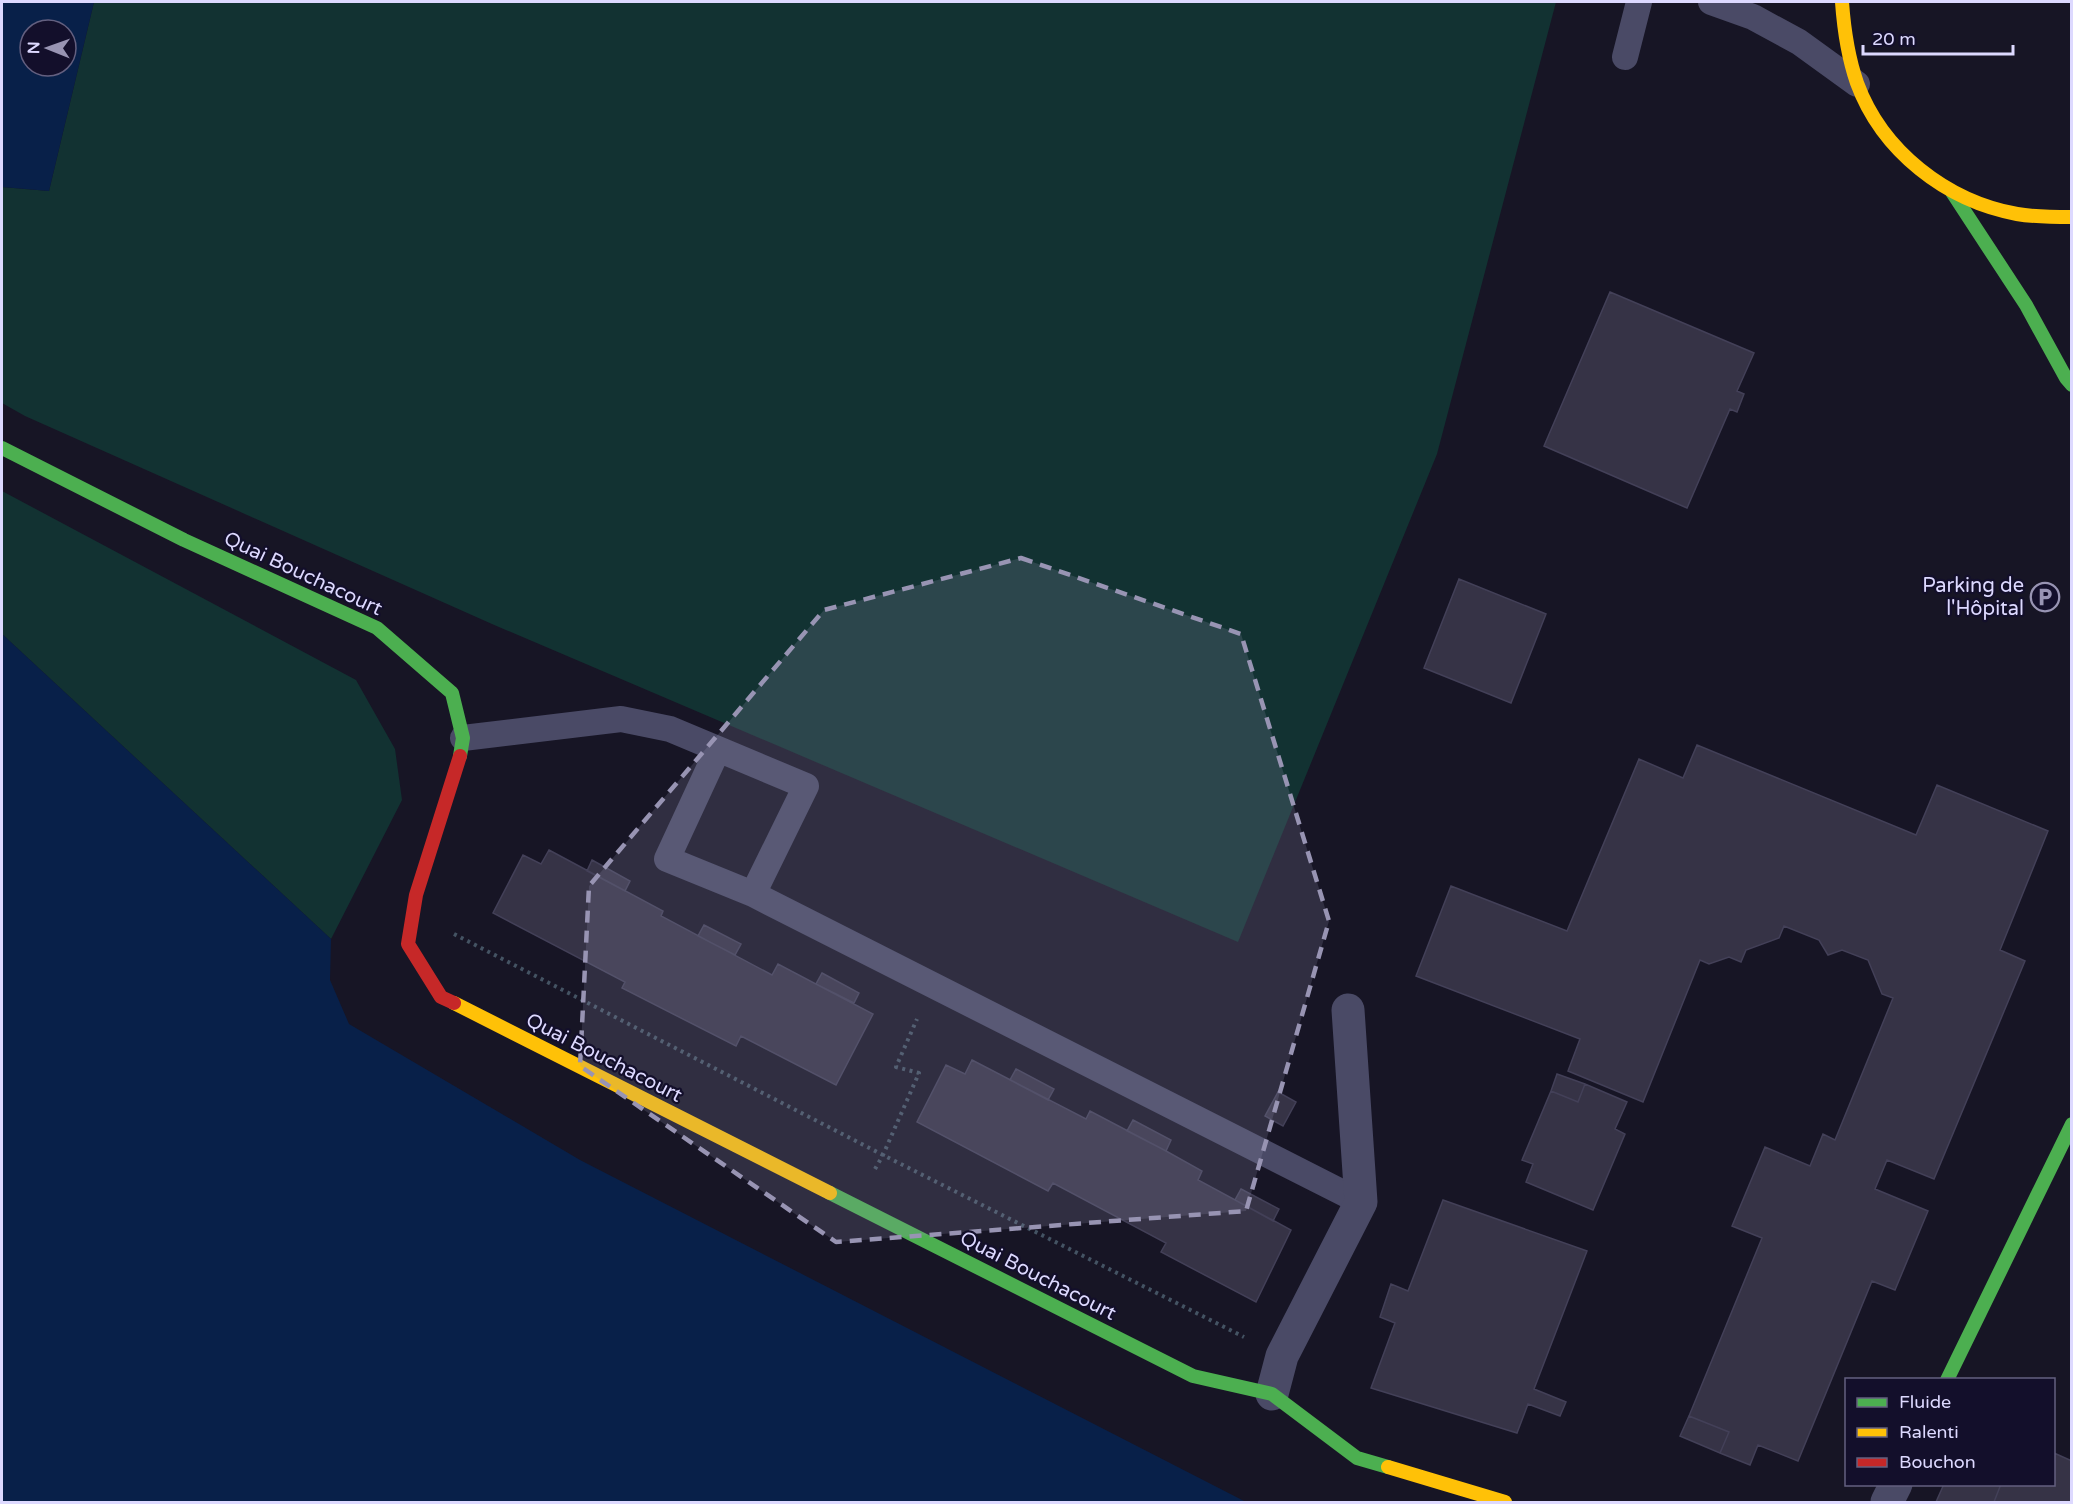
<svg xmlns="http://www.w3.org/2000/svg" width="2073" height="1504" viewBox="0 0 2073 1504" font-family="'Varela Round',sans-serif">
  <rect width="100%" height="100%" fill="#171525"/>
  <!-- green -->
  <path fill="#123232" d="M94 2H1556L1437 454 1238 942 492 624 25 416 2 403V187L49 191Z
    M2 491 356 680 395 749 402 800 331 939 2 634Z"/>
  <!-- water -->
  <path fill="#082049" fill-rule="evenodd" d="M2 2H94L49 191 2 187ZM30 30H66V66H30Z
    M2 634 331 939 330 980 349 1024 580 1160 1246 1502H2Z"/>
  <!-- building -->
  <path fill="#363346" stroke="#434058" stroke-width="1.5" d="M1610 292 1754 353 1737 391 1744 394 1737 412 1730 409 1687 508 1544 446Z
    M1459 579 1546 614 1511 703 1424 668Z
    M1697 745 1916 835 1937 785 2048 831 2000 950 2025 961 1934 1179 1887 1160 1875 1189 1928 1211 1895 1290 1872 1281 1798 1461 1758 1445 1750 1465 1720 1453 1729 1432 1689 1416 1762 1238 1732 1226 1765 1147 1810 1166 1823 1134 1835 1140 1893 998 1882 994 1868 960 1842 950 1828 955 1819 940 1784 926 1779 938 1746 950 1741 962 1729 957 1709 964 1700 960 1643 1102 1568 1071 1580 1039 1416 976 1451 886 1567 931 1639 759 1683 778Z
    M549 850 663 911 661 916 772 975 778 964 873 1014 836 1085 741 1036 736 1046 622 988 625 982 493 913 523 855 541 864Z
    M592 860 630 881 625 891 587 871Z
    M704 925 741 944 735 955 698 936Z
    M822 973 859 993 854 1003 816 984Z
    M972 1060 1086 1119 1090 1111 1166 1151 1202 1171 1198 1180 1291 1230 1256 1302 1161 1252 1166 1243 1053 1183 1048 1191 917 1122 946 1065 965 1074Z
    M1016 1069 1054 1089 1048 1100 1010 1080Z
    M1557 1074 1585 1084 1578 1102 1551 1091Z
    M1585 1084 1627 1102 1615 1129 1625 1134 1593 1210 1526 1182 1533 1164 1522 1160 1551 1091 1578 1102Z
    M1278 1092 1296 1102 1283 1126 1265 1116Z
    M1133 1120 1171 1140 1166 1151 1127 1131Z
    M1241 1189 1279 1209 1273 1221 1235 1200Z
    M1443 1200 1587 1251 1534 1389 1566 1402 1560 1416 1528 1404 1517 1433 1371 1388 1395 1323 1380 1317 1391 1284 1408 1291Z
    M1689 1416 1729 1432 1720 1453 1680 1436Z
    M2054 1453 2072 1461V1502H1994L2001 1484H2054Z
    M1944 1484H2001L1994 1502H1936Z"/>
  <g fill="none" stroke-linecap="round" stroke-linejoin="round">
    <!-- path -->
    <path stroke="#445363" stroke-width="4" stroke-dasharray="3 4.5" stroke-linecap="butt" d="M454 934 883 1155 1244 1337
      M875 1169 883 1155 919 1073 896 1067 917 1019"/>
    <!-- lane -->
    <path stroke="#4a4a66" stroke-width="26" d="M1711 2 1753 17 1799 42 1857 84
      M1625 57 1639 2
      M463 738 621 719 670 729 806 786 753 894 1361 1202
      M718 749 667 859 753 894"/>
    <!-- street -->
    <path stroke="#4a4a66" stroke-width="33" d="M1272 1394 1282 1356 1361 1202 1348 1010
      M1887 1502 1896 1484"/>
    <!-- fast -->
    <path stroke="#4caf50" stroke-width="14" d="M1952 192 2026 305 2066 378 2072 385
      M2 448 184 540 377 628 452 693 463 738 460 756
      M830 1193 1193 1376 1272 1394 1357 1458 1388 1467
      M1947 1380 2072 1124"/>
    <!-- slow -->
    <path stroke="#ffc107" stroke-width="14" d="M1842 2C1844 30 1848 57 1857 83 1882 151 1946 201 2017 214 2035 217 2054 217 2072 217
      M454 1003 830 1193
      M1388 1467 1505 1502"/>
    <!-- jam -->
    <path stroke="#c62828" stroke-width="14" d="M454 1003 441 997 408 944 416 895 460 756"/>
  </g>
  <!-- marked area -->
  <path fill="#9894b3" fill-opacity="0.2" stroke="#9894b3" stroke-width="4.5" stroke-dasharray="12 8" stroke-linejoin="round" d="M1021 558 1241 634 1329 921 1246 1211 836 1242 580 1066 589 886 824 610Z"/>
  <!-- icons -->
  <defs>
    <g id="parking-ring" transform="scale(1.5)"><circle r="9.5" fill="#130f2b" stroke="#9894b3" stroke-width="1.5"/><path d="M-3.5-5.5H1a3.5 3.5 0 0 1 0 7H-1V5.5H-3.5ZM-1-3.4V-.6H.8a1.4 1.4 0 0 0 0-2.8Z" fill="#9894b3"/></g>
  </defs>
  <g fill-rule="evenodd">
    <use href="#parking-ring" x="2045" y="597"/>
  </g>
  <g text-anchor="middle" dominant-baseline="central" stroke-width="4.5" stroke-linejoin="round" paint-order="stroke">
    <!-- street labels -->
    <g font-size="20" fill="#ddd9ff" stroke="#130f2b">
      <text transform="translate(303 574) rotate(25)">Quai Bouchacourt</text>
      <text transform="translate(604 1058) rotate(27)">Quai Bouchacourt</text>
      <text transform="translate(1038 1276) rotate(27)">Quai Bouchacourt</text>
    </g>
    <!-- poi labels -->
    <g font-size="20" fill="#ddd9ff" stroke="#130f2b" text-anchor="end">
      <text x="2024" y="586">Parking de<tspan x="2024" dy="23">l'Hôpital</tspan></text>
    </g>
  </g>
  <!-- border -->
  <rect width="2073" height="1504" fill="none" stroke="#ddd9ff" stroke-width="6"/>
  <!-- legend -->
  <rect x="1845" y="1378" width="210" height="108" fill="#130f2b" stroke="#646080" stroke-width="1.5"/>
  <rect x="1857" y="1398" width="30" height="9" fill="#4caf50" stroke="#646080" stroke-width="1.5"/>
  <text x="1899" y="1408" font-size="18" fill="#ddd9ff">Fluide</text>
  <rect x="1857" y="1428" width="30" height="9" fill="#ffc107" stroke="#646080" stroke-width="1.5"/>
  <text x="1899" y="1438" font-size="18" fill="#ddd9ff">Ralenti</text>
  <rect x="1857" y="1458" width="30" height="9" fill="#c62828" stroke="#646080" stroke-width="1.5"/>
  <text x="1899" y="1468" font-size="18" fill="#ddd9ff">Bouchon</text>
  <!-- north arrow -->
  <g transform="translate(48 48) rotate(271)"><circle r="28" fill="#130f2b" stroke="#646080" stroke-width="1.5"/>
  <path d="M0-4.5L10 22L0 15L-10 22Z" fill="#9894b3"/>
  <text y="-9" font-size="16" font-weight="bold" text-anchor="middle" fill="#ddd9ff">N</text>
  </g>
  <!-- scale -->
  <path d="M1863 45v9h150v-9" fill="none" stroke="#ddd9ff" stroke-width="3"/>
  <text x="1872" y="45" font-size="18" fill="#ddd9ff" stroke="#130f2b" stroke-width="4.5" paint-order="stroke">20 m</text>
</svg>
